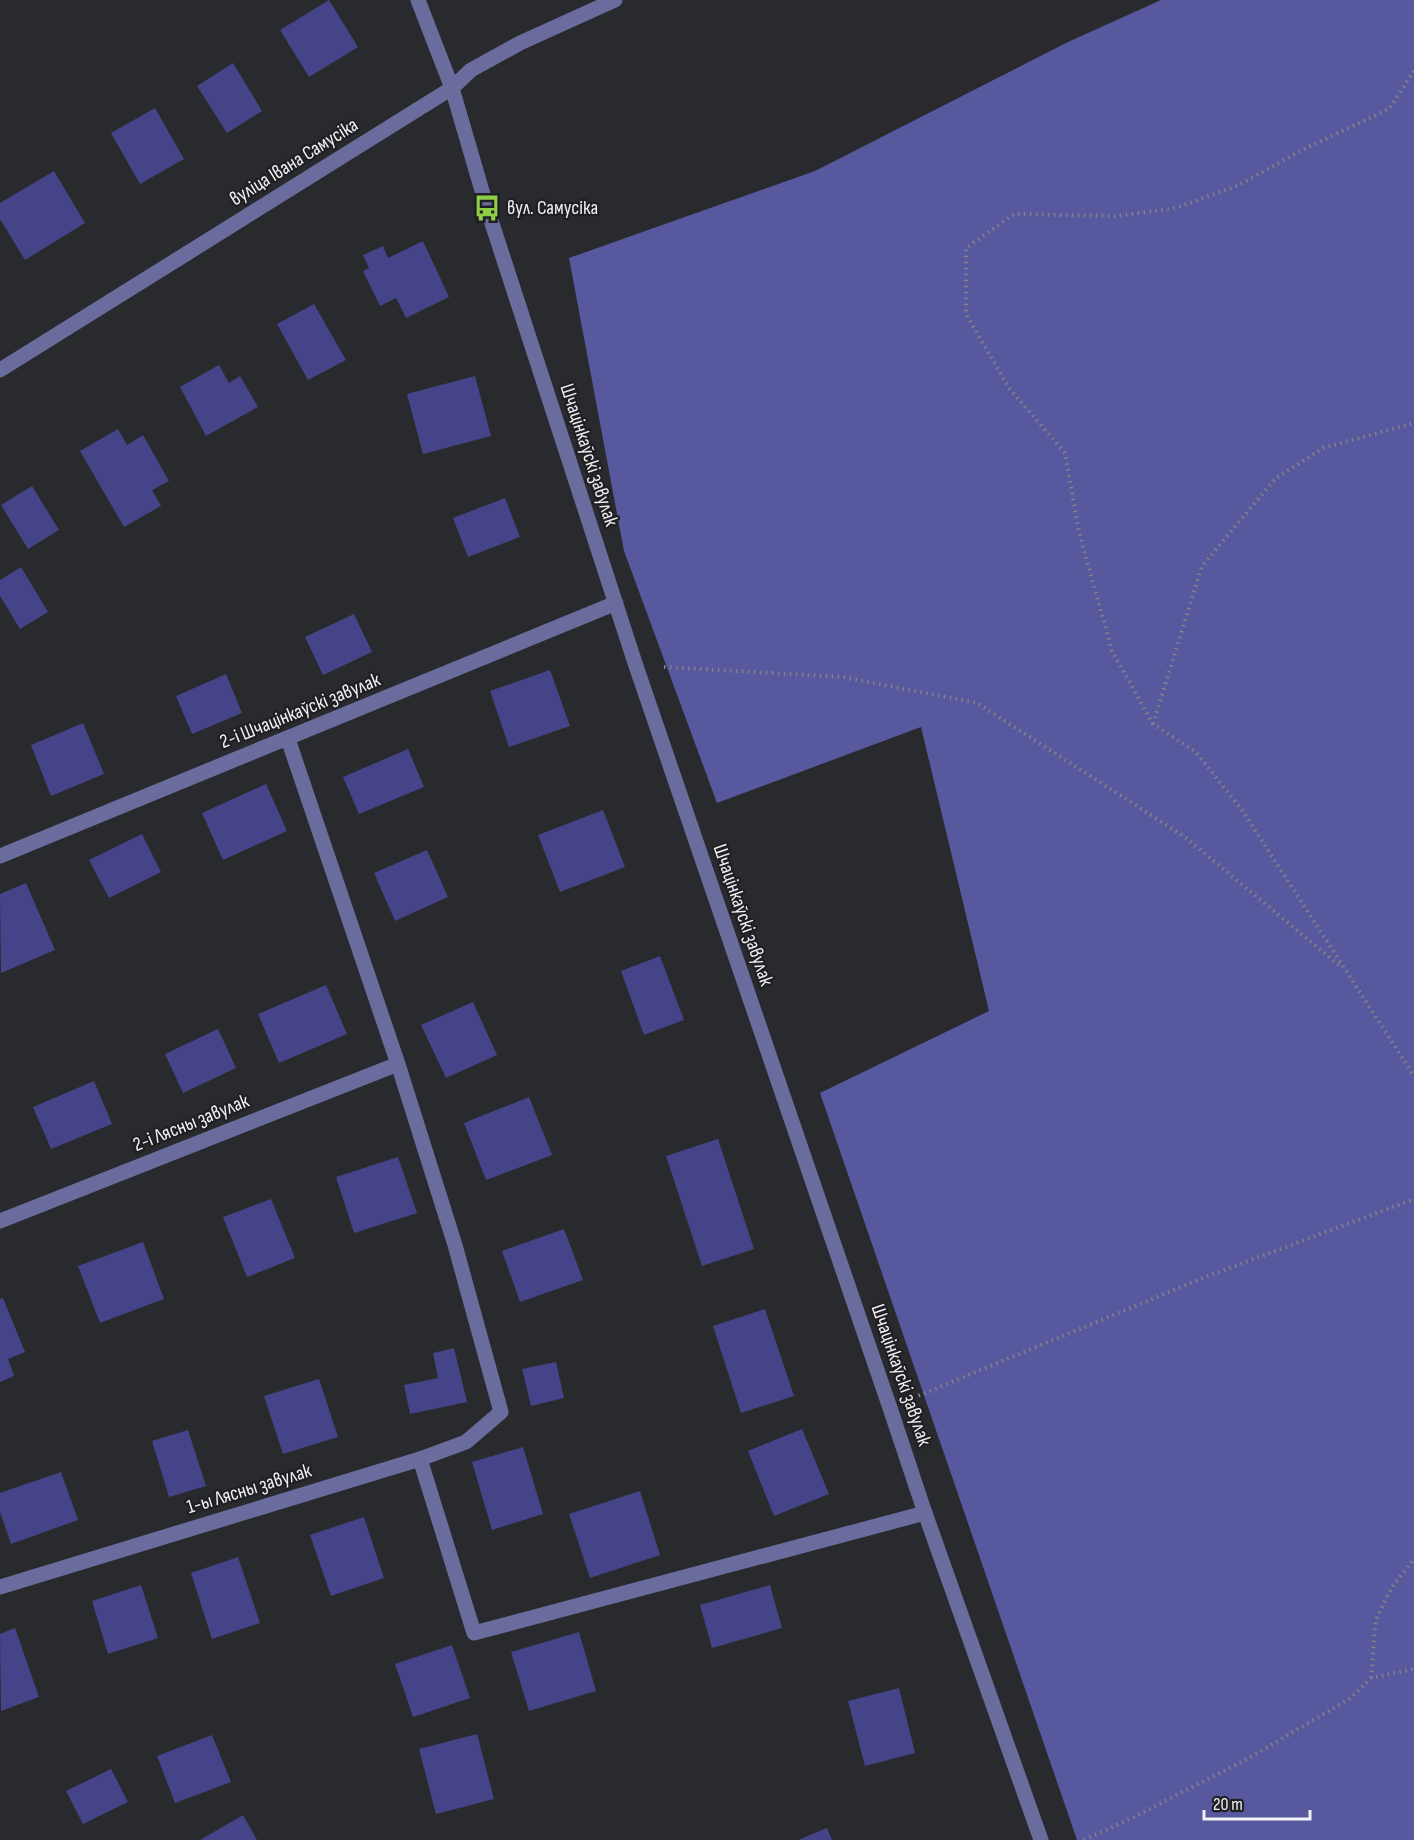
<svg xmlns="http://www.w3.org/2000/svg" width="1414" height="1840" viewBox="0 0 1414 1840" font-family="'Sofia Sans Condensed',sans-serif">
  <rect width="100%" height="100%" fill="#292a2d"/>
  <!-- forest -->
  <path fill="#58589f" d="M1161 0H1414V1840H1077L820 1093 989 1011 921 727 717 803 624 551 569 258 815 171 1068 42Z"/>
  <!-- building -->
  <path fill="#454488" d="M329 0 358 47 309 77 280 30Z
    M233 63 262 111 227 133 197 86Z
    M155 108 184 159 140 184 111 133Z
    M54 171 85 223 25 260 0 219V203Z
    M423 241 449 297 406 318 396 298 380 306 363 271 369 268 363 255 383 246 388 258Z
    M314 304 346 360 308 380 277 324Z
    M219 365 229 383 240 376 258 407 206 436 180 387Z
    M475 376 491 436 423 454 407 394Z
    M118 429 127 445 143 435 169 481 152 490 161 506 124 527 80 451Z
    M32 486 59 530 28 549 1 505Z
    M505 498 520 537 468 557 453 518Z
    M21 567 48 612 20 629 0 596V580Z
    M354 614 372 652 323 675 305 637Z
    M550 670 570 726 509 747 490 691Z
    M226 674 242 713 192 734 176 696Z
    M83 723 104 774 51 796 31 745Z
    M408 749 424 787 359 814 343 777Z
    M266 784 287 831 223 860 202 813Z
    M603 810 625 867 560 892 538 835Z
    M142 834 161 872 109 898 89 860Z
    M427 850 448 897 395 921 374 873Z
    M26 883 55 950 1 973 0 894Z
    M660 956 684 1020 644 1035 621 971Z
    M326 985 347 1034 279 1063 258 1014Z
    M473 1002 497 1055 446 1078 421 1025Z
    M218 1029 236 1068 183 1093 165 1054Z
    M94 1081 112 1124 51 1149 33 1107Z
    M529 1097 552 1155 486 1180 464 1123Z
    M718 1139 754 1249 702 1266 666 1156Z
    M398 1157 417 1213 354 1233 336 1177Z
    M271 1199 295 1258 247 1277 223 1217Z
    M564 1229 583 1280 520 1302 502 1251Z
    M143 1242 164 1299 100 1323 78 1266Z
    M3 1298 25 1352 8 1359 14 1376 0 1382V1299Z
    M765 1309 794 1396 741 1413 713 1326Z
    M454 1348 467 1402 410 1414 404 1385 438 1378 433 1353Z
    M556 1362 564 1398 531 1406 522 1369Z
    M319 1379 338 1437 283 1454 264 1396Z
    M802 1429 829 1494 774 1516 748 1451Z
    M188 1430 206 1486 169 1497 152 1441Z
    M523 1447 543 1514 492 1530 472 1462Z
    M61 1472 78 1520 11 1544 0 1512V1493Z
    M640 1491 660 1555 590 1578 569 1514Z
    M364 1517 384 1578 331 1596 310 1535Z
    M238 1557 260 1623 212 1639 191 1573Z
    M141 1585 158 1638 108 1654 92 1601Z
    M770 1585 782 1628 712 1648 700 1605Z
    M15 1628 39 1697 1 1711 0 1634Z
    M579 1632 596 1691 529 1711 511 1652Z
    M452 1645 470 1698 413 1717 395 1664Z
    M899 1688 915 1753 865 1766 848 1701Z
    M477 1734 494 1799 436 1814 419 1749Z
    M212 1735 231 1782 175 1803 157 1756Z
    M111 1769 128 1802 83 1824 66 1791Z
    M243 1815 257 1840H200Z
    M827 1828 832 1840H798Z"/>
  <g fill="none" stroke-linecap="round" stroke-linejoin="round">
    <!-- path -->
    <path stroke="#828386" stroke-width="4" stroke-dasharray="1.5 4.5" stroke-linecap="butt" d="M1414 71 1389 109 1302 150 1237 186 1176 208 1115 216 1014 214 966 248V314L1009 388 1065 453 1079 532 1112 651 1153 724 1196 752 1242 810 1414 1076
      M664 667 843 677 977 703 1185 837 1341 967
      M1153 724 1202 566 1275 479 1323 448 1414 423
      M913 1398 1203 1278 1414 1199
      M1371 1678 1376 1619 1392 1587 1414 1559
      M1084 1840 1134 1817 1249 1758 1351 1698 1371 1678 1414 1669"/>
    <!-- service -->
    <path stroke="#6a6c9e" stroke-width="15" d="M420 1459 474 1633 925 1513"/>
    <!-- minor -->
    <path stroke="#6a6c9e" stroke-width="15" d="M418 0 452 88 487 208 636 666 890 1408 925 1513 1041 1840
      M0 370 452 88 471 70 520 43 615 0
      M0 856 616 603
      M0 1221 398 1064
      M0 1587 420 1459 466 1442 501 1412 455 1245 398 1064 288 739"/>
  </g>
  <!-- icons -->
  <defs>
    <g id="bus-bare" transform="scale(2.07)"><path d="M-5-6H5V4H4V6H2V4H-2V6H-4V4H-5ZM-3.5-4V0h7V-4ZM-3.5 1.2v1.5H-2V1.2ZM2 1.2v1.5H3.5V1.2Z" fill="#8cce45" stroke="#202024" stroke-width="2.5" paint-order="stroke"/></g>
  </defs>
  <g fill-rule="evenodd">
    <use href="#bus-bare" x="487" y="208"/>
  </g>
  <g text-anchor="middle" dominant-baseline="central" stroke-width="4.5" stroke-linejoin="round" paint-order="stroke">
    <!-- street labels -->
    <g font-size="20" fill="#f1f1f4" stroke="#202024">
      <text transform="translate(294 162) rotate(-32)">вуліца Івана Самусіка</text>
      <text transform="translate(589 455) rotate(72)">Шчацінкаўскі завулак</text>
      <text transform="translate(300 711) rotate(-22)">2-і Шчацінкаўскі завулак</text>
      <text transform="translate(743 915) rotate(71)">Шчацінкаўскі завулак</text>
      <text transform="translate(191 1123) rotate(-22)">2-і Лясны завулак</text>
      <text transform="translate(901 1375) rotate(71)">Шчацінкаўскі завулак</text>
      <text transform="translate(249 1489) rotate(-17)">1-ы Лясны завулак</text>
    </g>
    <!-- poi labels -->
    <g font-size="20" fill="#f1f1f4" stroke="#202024" text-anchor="start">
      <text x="507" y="208">вул. Самусіка</text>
    </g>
  </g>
  <!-- scale -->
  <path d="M1204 1810v9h106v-9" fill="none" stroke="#f1f1f4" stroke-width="3"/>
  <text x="1213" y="1810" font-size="18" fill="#f1f1f4" stroke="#202024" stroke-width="4.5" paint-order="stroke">20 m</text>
</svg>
